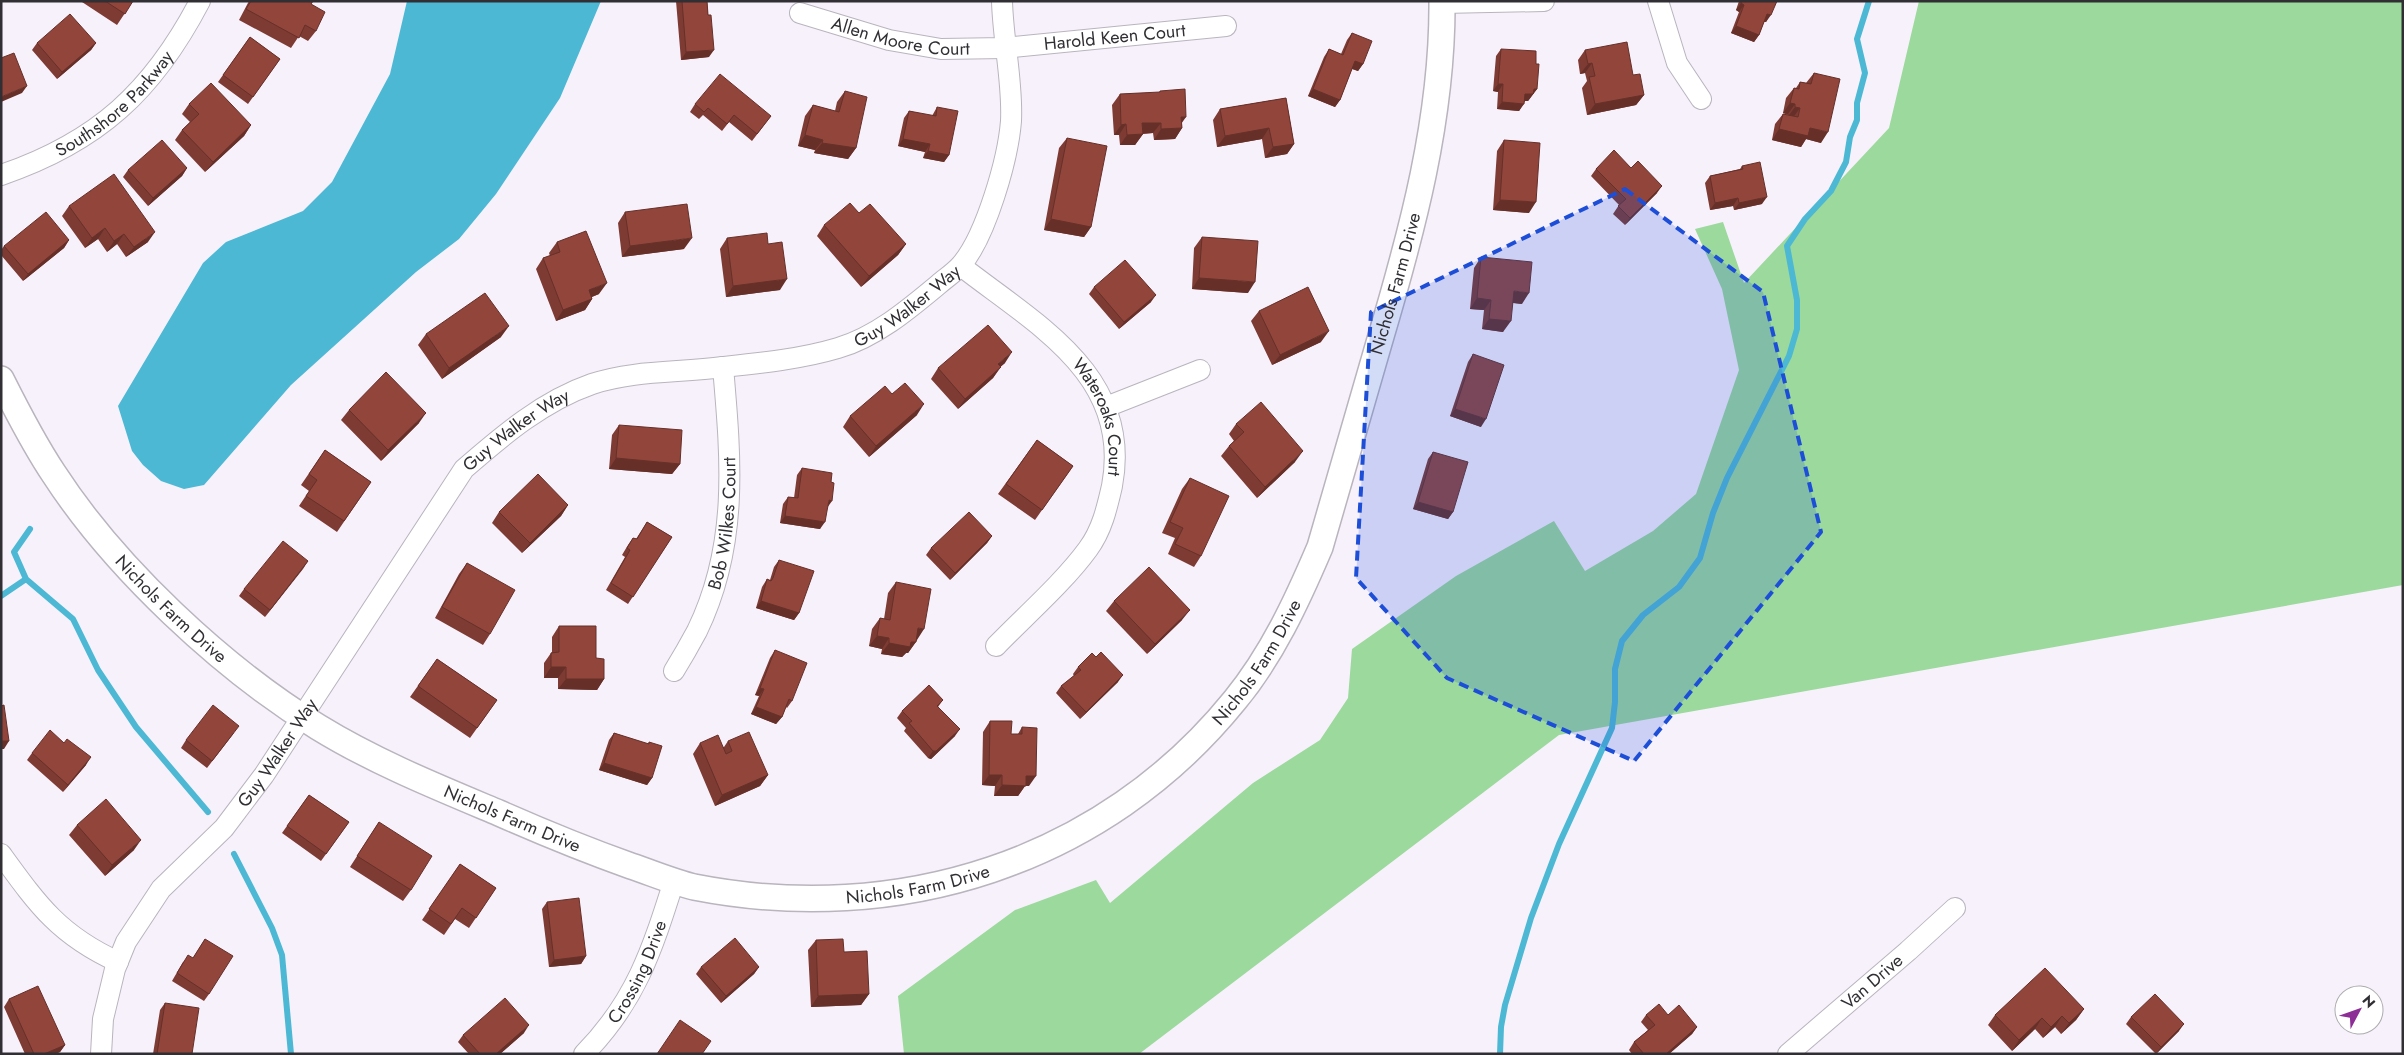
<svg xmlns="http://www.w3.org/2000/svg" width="2404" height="1055" viewBox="0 0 2404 1055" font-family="Jost,sans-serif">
  <rect width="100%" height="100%" fill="#f7f1fc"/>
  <!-- green -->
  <path fill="#9cd99c" d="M1919 1H2403V585L1559 735 1139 1054H904L898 996 1015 910 1096 880 1110 903 1253 783 1320 740 1348 698 1352 649 1456 576 1554 521 1585 571 1653 531 1696 494 1739 370 1722 289 1695 229 1723 222 1744 283 1889 128Z"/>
  <!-- water -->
  <path fill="#4cb8d4" d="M407 1H601L560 98 496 194 459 239 416 272 291 385 204 485 184 489 161 481 143 465 132 451 118 406 203 263 226 242 303 211 332 182 390 74Z"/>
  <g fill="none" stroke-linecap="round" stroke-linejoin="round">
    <!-- stream -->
    <path stroke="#4cb8d4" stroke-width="6" d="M26 579 73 619 98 670 136 727 208 812
      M1 596 26 579 14 552 30 529
      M234 854 272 928 282 955 291 1054
      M1500 1054 1501 1027 1505 1005 1531 918 1559 844 1612 728 1615 702V669L1622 641 1643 615 1679 587 1700 558 1713 513 1727 478 1789 356 1797 329V300L1787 246 1805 219 1831 191 1846 162 1850 137 1857 120V103L1865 73 1857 39 1869 1"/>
    <!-- minor casing -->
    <g stroke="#b9b4be" stroke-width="22">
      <g id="minor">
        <path d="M1658 1 1677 63 1701 99"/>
        <path d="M1442 3 1544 1"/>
        <path id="s1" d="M800 13 889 40 941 49 1004 48 1226 26"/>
        <path id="s2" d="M1 175C98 142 153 91 200 1"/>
        <path id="s3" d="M961 266C1035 324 1133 375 1112 486 1107 508 1102 530 1088 549 1064 582 1025 616 996 646"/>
        <path d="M1106 407 1200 370"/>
        <path id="s4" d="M674 671C682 658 690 644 697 631 739 545 731 459 723 367"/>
        <path d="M1 854C38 905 59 935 118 962"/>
        <path id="s5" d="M101 1054 103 1019 115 969 126 942 161 889 224 828 264 775 464 469C503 435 543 401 592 384 634 370 679 373 723 367 761 363 801 359 838 348 876 337 909 309 939 284 946 278 955 272 961 265 986 236 1008 159 1011 121 1013 82 1003 41 1002 1"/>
        <path id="s6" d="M584 1054C636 1001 652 950 674 881"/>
        <path id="s7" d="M1788 1054 1908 951 1955 908"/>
      </g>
    </g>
    <!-- tertiary casing -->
    <g stroke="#b9b4be" stroke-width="28">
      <g id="tertiary">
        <path id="s8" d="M1 379C17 411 34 444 54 474 115 568 222 668 318 727 375 762 437 787 499 813 542 832 586 850 631 866 652 873 673 882 694 887 898 927 1103 863 1235 700 1272 655 1297 601 1320 547 1340 479 1359 411 1379 343 1412 232 1443 118 1442 1"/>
      </g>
    </g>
    <!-- minor -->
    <use href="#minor" stroke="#fff" stroke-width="20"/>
    <!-- tertiary -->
    <use href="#tertiary" stroke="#fff" stroke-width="25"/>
  </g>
  <!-- wall -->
  <path fill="#7d3b33" d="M83 1H133L117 25 82 2Z
    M249 1H313L311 4 316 31 308 41 299 36 291 48 239 20Z
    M676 1H707L708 15 709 57 681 60Z
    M1739 1H1777L1766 22H1764L1759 35 1754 42 1731 33 1739 12 1736 10Z
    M1352 33 1363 64 1358 71 1352 69 1340 100 1335 107 1308 96 1324 57 1329 49 1341 54 1347 40Z
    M250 37 280 59 248 104 218 82Z
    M37 43H96L91 50 57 79 32 50Z
    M1501 49 1536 64 1537 89 1528 101H1525L1519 111 1497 109 1498 92 1493 91 1496 56Z
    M1585 50 1633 75 1644 95 1636 105 1587 115 1582 88 1587 81 1585 73 1580 74 1578 60Z
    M1814 73 1821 143 1806 139 1801 147 1772 140 1775 124 1783 114 1788 115 1783 113 1786 98 1794 88H1796L1800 82 1806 83Z
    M845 91 856 148 848 159 814 153 815 150 798 146 805 116 813 105 835 111 837 102Z
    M1160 91 1182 123V128L1175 139 1154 140 1153 133 1143 134 1135 145H1120L1119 135H1114L1112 105 1120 94 1159 93Z
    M1286 98 1294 144 1287 154 1265 158 1262 139 1217 147 1213 120 1220 109Z
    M189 104 251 125 244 136 205 172 175 140 182 130 190 122 182 114Z
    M695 104 771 116 752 141 729 122 722 131 703 115 699 119 690 112Z
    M937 107 949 155 944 162 923 158 925 152 898 146 904 118 909 111 932 116Z
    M1067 138 1091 227 1084 237 1044 230 1059 148Z
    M1504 140 1529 213 1493 210 1497 151Z
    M1742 166 1762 204 1734 210 1733 206 1710 210 1705 183 1710 176 1740 169Z
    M187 168 182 176 148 206 123 177 128 170Z
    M1596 169 1657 193 1625 225 1613 214 1619 205 1591 176Z
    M69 206 148 242 126 257 117 244 107 252 98 239 85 248 62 216Z
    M625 212 684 249 622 257 618 223Z
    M859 213 906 244 898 255 861 287 817 236 824 225Z
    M1202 237 1248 293 1192 289 1194 248Z
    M727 238 768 244 780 290 726 297 720 249Z
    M69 240 64 248 23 281 1 255V250L4 246Z
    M557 242 599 294 592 297V299L585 310 556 321 536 269 543 258 550 256 549 253Z
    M1481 257 1522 304 1513 303 1503 332 1482 329 1484 310 1470 309 1474 268Z
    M1094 287 1151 302 1119 329 1089 294Z
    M1259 311 1321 342 1272 365 1251 321Z
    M426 334 501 337 442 379 418 345Z
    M1473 354 1481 427 1450 416 1468 362Z
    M1005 363 1000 367 993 378 958 409 931 379 938 368Z
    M892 394 917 415 869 457 843 427 850 416Z
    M349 410 419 423 381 461 341 420Z
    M1236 424 1295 462 1257 498 1221 456 1229 446 1234 441 1229 434Z
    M619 425 680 464 672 474 609 469 612 435Z
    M1037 440 1073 466 1035 520 998 494Z
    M325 450 371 482 337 532 299 506 309 491 301 485Z
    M1433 452 1453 512 1448 519 1413 509 1428 459Z
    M802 468 831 482 827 507 820 529 780 523 783 504 788 497 794 498 797 475Z
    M1190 478 1201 556 1194 567 1168 554 1175 538 1162 533 1182 489Z
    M568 505 561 516 522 553 492 523 499 512Z
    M647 522 672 537 628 604 606 590 625 557 622 555 628 545 633 538 636 539Z
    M992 536 987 543 950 580 926 555 931 548Z
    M779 560 799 613 794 620 756 608 762 587 767 579 770 580 774 567Z
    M308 561 265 617 239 596 244 589Z
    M467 563 490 634 483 645 435 618 459 574Z
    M896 582 917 640 908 653H906L902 657 881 654 882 649 869 646 872 629 880 618 884 619 888 593Z
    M1114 601 1182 620 1147 654 1106 611Z
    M559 626 596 658 604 679 597 690 558 689V678H544V663L551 653 552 652V637Z
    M775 650 792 701 787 708 786 707 782 717 776 724 751 714 759 696 755 695 770 658Z
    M437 659 497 700 470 738 410 697Z
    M1078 667 1118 682 1080 719 1056 693 1061 686 1074 676 1073 674Z
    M943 700 938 707 955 736 931 759 928 758 904 731 906 728 897 718 902 711Z
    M990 721 1011 734H1018L1022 727 1029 786H1025L1018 796H994L995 786 982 785 983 732Z
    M234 733 207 768 181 748 186 740Z
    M614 733 648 744 649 742 652 778 647 785 599 770 609 740Z
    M728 741 768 775 760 786 715 806 693 754 700 743 724 747Z
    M32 753 86 765 63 792 27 760Z
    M309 795 349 822 321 861 282 833Z
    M379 822 411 890 403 901 350 867Z
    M77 825 134 850 105 876 69 835Z
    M460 864 496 888 469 928 455 919 444 935 422 920Z
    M547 902 586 956 581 964 549 967 542 909Z
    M205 939 209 994 204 1001 172 981 183 962 193 958Z
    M816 940 844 952 869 994 861 1005 811 1007 808 950Z
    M701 967H759L754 974 721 1003 696 974Z
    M9 999 65 1045 60 1052 55 1054H25L4 1007Z
    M165 1003 192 1054H153L160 1010Z
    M2084 1009 2076 1020 2061 1034 2055 1027 2043 1038 2035 1029 2012 1051 1988 1025 1995 1015Z
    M1646 1015H1668L1697 1027 1692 1034 1669 1054H1632L1629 1050 1634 1042 1648 1030 1641 1022Z
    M2131 1017 2179 1031 2156 1054 2126 1024Z
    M524 1033 500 1054H469L458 1042 463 1035Z"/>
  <!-- shaded-wall -->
  <path fill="#663029" d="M1741 3 1744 5 1739 12 1736 10Z
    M1767 14 1771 15 1766 22 1762 21Z
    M1736 26 1759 35 1754 42 1731 33Z
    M96 43 91 50 57 79 62 72Z
    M714 50 709 57 681 60 686 52Z
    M1355 61 1363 64 1358 71 1350 68Z
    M1592 63 1585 73 1580 74 1588 64Z
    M1498 84H1503L1498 92 1493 91Z
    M27 86 22 93 1 102V97Z
    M1313 89 1340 100 1335 107 1308 96Z
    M1534 89H1537L1528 101H1520L1525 94Z
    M1644 95 1636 105 1587 115 1595 104Z
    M1502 102 1524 104 1519 111 1497 109Z
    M1790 103 1795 104 1788 114 1783 113Z
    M1795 107 1800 108 1792 119 1787 118Z
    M1181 117H1186L1179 127Z
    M1142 123H1161L1153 133 1135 134Z
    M1126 124 1119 135H1114L1121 125Z
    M251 125 244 136 205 172 213 162Z
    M1182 128 1175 139 1154 140 1161 129Z
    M1269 128 1262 139 1217 147 1225 136Z
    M1810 128 1828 132 1821 143 1806 139 1801 147 1772 140 1779 129Z
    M1143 134 1135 145H1120L1127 135Z
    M805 135 823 140 815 150 798 146Z
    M903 139 930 144 925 152 898 146Z
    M822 143 856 148 848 159 814 153Z
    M1294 144 1287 154 1265 158 1273 147Z
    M928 151 949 155 944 162 923 158Z
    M187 168 182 176 148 206 153 198Z
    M1662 186 1657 193 1625 225 1630 218Z
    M1767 197 1762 204 1734 210 1739 203Z
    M1738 198 1733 206 1710 210 1715 203Z
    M1500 200 1536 202 1529 213 1493 210Z
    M1051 219 1091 227 1084 237 1044 230Z
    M105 228 98 239 85 248 92 238Z
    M155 232 148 242 126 257 134 247Z
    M124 234 117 244 107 252 114 241Z
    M692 238 684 249 622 257 630 246Z
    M69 240 64 248 23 281 28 274Z
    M906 244 898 255 861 287 869 276Z
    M1199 278 1255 282 1248 293 1192 289Z
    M787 279 780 290 726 297 733 286Z
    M607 283 599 294 581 301 589 290Z
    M1514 291 1529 293 1522 304 1506 302Z
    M1156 295 1151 302 1119 329 1124 322Z
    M1477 298 1491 300 1484 310 1470 309Z
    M592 299 585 310 556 321 563 310Z
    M1489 319 1511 321 1503 332 1482 329Z
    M509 326 501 337 442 379 449 368Z
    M1329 331 1321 342 1272 365 1280 355Z
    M1012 352 1005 363 991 375 998 364Z
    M1001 367 993 378 958 409 965 399Z
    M924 404 917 415 869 457 876 446Z
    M1455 409 1486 419 1481 427 1450 416Z
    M426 413 419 423 381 461 388 450Z
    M1303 451 1295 462 1257 498 1265 487Z
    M616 458 680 464 672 474 609 469Z
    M829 500 832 501 827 508Z
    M1418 502 1453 512 1448 519 1413 509Z
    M568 505 561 516 522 553 530 543Z
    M785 516 825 522 820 529 780 523Z
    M992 536 987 543 950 580 955 573Z
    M308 561 303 569 265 617 270 610Z
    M761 601 799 613 794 620 756 608Z
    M1190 610 1182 620 1147 654 1155 644Z
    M918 628 924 629 917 640 911 638Z
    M877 636 889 638 882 649 869 646Z
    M911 642H916L908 653H906L902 657 881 654 889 643Z
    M551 667H566L558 678H544Z
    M1123 675 1118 682 1080 719 1086 712Z
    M566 679H604L597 690 558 689Z
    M760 688 764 689 759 696 755 695Z
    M756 707 782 717 776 724 751 714Z
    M960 729 955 736 931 759 928 758 933 751Z
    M1 741H9L4 749H1Z
    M91 757 86 765 63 792 68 785Z
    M604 763 652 778 647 785 599 770Z
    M768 775 760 786 715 806 722 795Z
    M989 775H1002L995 786 982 785Z
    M1026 776H1036L1029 786H1025L1018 796H994L1002 785Z
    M141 840 134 850 105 876 112 865Z
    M586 956 581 964 549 967 554 960Z
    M759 967 754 974 721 1003 726 996Z
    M869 994 861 1005 811 1007 818 996Z
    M2084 1009 2076 1020 2061 1034 2069 1023Z
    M2062 1016 2055 1027 2043 1038 2051 1027Z
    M2042 1018 2035 1029 2012 1051 2019 1040Z
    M2184 1024 2179 1031 2156 1054 2161 1047Z
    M529 1025 524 1033 500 1054H496Z
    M1697 1027 1692 1034 1669 1054H1666Z
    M65 1045 60 1052 55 1054H44Z"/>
  <!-- building -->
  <path fill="#91453b" stroke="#663029" d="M105 1H133L125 14Z
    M251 1H313L311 4 325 12 316 31 305 25 299 38 246 9Z
    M682 1H707L708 15H711L714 50 686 52Z
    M1742 1H1777L1771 15 1767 14 1759 35 1736 26 1744 5 1741 3Z
    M70 14 96 43 62 72 37 43Z
    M1352 33 1372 41 1363 64 1355 61 1340 100 1313 89 1329 49 1343 55Z
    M250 37 280 59 253 97 223 75Z
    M1627 42 1633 75 1640 74 1644 95 1595 104 1589 77 1595 76 1592 63 1588 64 1585 50Z
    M1501 49 1536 51V64H1539L1537 89H1534L1533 94H1525L1524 104 1502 102 1503 84H1498Z
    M14 53 27 86 1 97V58Z
    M1814 73 1840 79 1828 132 1810 128 1808 136 1779 129 1783 114 1798 117 1800 108 1795 107V104L1790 103 1794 88 1799 89 1800 82 1811 84Z
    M720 74 771 116 757 134 734 115 727 124 708 108 704 112 695 104Z
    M211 83 251 125 213 162 182 130 199 114 189 104Z
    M1185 89 1186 117H1181L1182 128 1161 129V123H1142L1143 134 1127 135 1126 124 1121 125 1120 94 1160 92V91Z
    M845 91 867 97 856 148 822 143 823 140 805 135 813 105 839 112Z
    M1286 98 1294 144 1273 147 1269 128 1225 136 1220 109Z
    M937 107 958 111 949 155 928 151 930 144 903 139 909 111 936 116Z
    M1067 138 1107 146 1091 227 1051 219Z
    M162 140 187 168 153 198 128 170Z
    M1504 140 1540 143 1536 202 1500 200Z
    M1614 150 1631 168 1638 161 1662 186 1630 218 1618 206 1626 199 1596 169Z
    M1760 162 1767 197 1739 203 1738 198 1715 203 1710 176 1743 169 1742 166Z
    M114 174 155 232 134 247 124 234 114 241 105 228 92 238 69 206Z
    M850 203 859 213 870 204 906 244 869 276 824 225Z
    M687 204 692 238 630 246 625 212Z
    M46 212 69 240 28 274 4 246Z
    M586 231 607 283 589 290 592 299 563 310 543 258 560 252 557 242Z
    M767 233 768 244 782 242 787 279 733 286 727 238Z
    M1202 237 1258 241 1255 282 1199 278Z
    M1481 257 1532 262 1529 293 1514 291 1511 321 1489 319 1491 300 1477 298Z
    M1125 260 1156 295 1124 322 1094 287Z
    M1308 287 1329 331 1280 355 1259 311Z
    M485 293 509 326 449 368 426 334Z
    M988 325 1012 352 998 364 1001 367 965 399 938 368Z
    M1473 354 1504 365 1486 419 1455 409Z
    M386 372 426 413 388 450 349 410Z
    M905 383 924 404 876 446 850 416 885 386 892 394Z
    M1261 402 1303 451 1265 487 1229 446 1244 432 1236 424Z
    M619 425 682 430 680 464 616 458Z
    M1037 440 1073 466 1042 510 1006 484Z
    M325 450 371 482 344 521 306 496 317 480 309 474Z
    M1433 452 1468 462 1453 512 1418 502Z
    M802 468 832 473 831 482 834 483 832 501 829 500 825 522 785 516 788 497 798 498Z
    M538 474 568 505 530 543 499 512Z
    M1190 478 1229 496 1201 556 1175 544 1183 528 1170 522Z
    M969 512 992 536 955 573 931 548Z
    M647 522 672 537 633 597 611 583 630 550 627 548 633 538 637 539Z
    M283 541 308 561 270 610 244 589Z
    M779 560 814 571 799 613 761 601 767 579 771 581 773 578Z
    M467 563 515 590 490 634 442 607Z
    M1149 567 1190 610 1155 644 1114 601Z
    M896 582 931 589 924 629 918 628 916 642H911L910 647 889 643V638L877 636 880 618 890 620Z
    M559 626H596V658L604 659V679H566V667H551V653L559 652Z
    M775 650 807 663 792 701 789 699 782 717 756 707 764 689 760 688Z
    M1101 652 1123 675 1086 712 1061 686 1081 670 1078 667 1092 653 1096 657Z
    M437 659 497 700 477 728 418 686Z
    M929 685 943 700 937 706 960 729 936 751H933L909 723 912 721 902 711Z
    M4 705 9 741H1V706Z
    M213 705 239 726 212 761 186 740Z
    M990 721H1012L1011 734H1022V727L1037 728 1036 776H1026V786L1002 785V775H989Z
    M50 730 64 743 67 739 91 757 68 785 32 753Z
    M749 732 768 775 722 795 700 743 718 735 726 754 732 751 728 741Z
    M614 733 649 744V742L662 746 652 778 604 763Z
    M309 795 349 822 326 854 287 826Z
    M106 799 141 840 112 865 77 825Z
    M379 822 432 856 411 890 357 856Z
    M460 864 496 888 476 918 462 908 451 924 429 909Z
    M579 898 586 956 554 960 547 902Z
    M735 938 759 967 726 996 701 967Z
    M205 939 233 956 209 994 177 973 188 955 193 958Z
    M843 939 844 952 867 951 869 994 818 996 816 940Z
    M2045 968 2084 1009 2069 1023 2062 1016 2051 1027 2042 1018 2019 1040 1995 1015Z
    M38 986 65 1045 44 1054H34L9 999Z
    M2155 994 2184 1024 2161 1047 2131 1017Z
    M505 998 529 1025 496 1054H480L463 1035Z
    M165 1003 199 1008 192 1054H157Z
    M1659 1004 1668 1015 1679 1005 1697 1027 1666 1054H1644L1634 1042 1655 1025 1646 1015Z
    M680 1020 711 1041 702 1054H657Z"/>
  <!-- marked area -->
  <path fill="#1d4ed8" fill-opacity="0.2" stroke="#1d4ed8" stroke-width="4" stroke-dasharray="10 6" stroke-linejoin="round" d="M1625 189 1763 292 1821 532 1634 761 1447 678 1356 578 1371 312Z"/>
  <g text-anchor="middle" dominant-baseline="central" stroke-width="5" stroke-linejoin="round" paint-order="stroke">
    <!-- street labels -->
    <g font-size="18" fill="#312f33" stroke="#fff">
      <text stroke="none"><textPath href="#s1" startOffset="104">Allen Moore Court</textPath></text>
      <text stroke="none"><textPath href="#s1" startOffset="320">Harold Keen Court</textPath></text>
      <text stroke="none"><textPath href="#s2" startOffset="136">Southshore Parkway</textPath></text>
      <text stroke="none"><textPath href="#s8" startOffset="1938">Nichols Farm Drive</textPath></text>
      <text stroke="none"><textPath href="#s5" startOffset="1184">Guy Walker Way</textPath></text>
      <text stroke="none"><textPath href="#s3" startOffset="212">Wateroaks Court</textPath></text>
      <text stroke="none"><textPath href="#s5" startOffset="764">Guy Walker Way</textPath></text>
      <text stroke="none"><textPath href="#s4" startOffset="158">Bob Wilkes Court</textPath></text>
      <text stroke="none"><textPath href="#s8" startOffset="288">Nichols Farm Drive</textPath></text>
      <text stroke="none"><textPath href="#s8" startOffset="1532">Nichols Farm Drive</textPath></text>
      <text stroke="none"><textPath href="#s5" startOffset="359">Guy Walker Way</textPath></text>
      <text stroke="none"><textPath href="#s8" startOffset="692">Nichols Farm Drive</textPath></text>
      <text stroke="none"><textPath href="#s8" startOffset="1112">Nichols Farm Drive</textPath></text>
      <text stroke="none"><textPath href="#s6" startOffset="99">Crossing Drive</textPath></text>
      <text stroke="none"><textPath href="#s7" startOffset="111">Van Drive</textPath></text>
    </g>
  </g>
  <!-- border -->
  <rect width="2404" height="1055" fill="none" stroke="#312f33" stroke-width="5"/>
  <!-- north arrow -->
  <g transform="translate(2359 1010) rotate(49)"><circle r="24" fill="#ffffff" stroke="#adacad"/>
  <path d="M0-4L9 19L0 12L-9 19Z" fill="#8d2e97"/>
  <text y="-8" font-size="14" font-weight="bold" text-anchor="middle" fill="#312f33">N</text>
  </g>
</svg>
